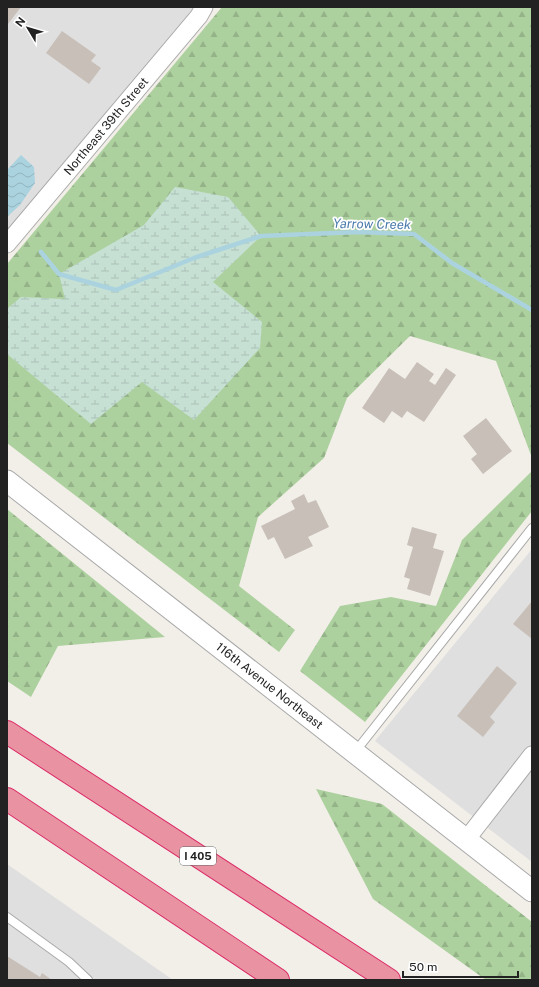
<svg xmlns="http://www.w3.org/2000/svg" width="539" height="987" viewBox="0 0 539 987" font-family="'Public Sans',sans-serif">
  <defs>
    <pattern id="forest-firs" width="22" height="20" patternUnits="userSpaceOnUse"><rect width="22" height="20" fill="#add19e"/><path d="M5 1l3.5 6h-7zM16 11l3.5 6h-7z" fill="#95b388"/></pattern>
    <pattern id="wetland-marsh" width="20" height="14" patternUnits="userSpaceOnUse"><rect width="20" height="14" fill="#c6e0d4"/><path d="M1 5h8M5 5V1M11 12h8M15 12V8" fill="none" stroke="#aac0b6"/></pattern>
    <pattern id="water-waves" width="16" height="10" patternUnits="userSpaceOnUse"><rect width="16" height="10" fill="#aad3df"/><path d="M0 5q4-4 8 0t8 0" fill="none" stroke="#92b5bf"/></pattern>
  </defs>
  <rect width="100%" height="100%" fill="#f2efe9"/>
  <!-- residential -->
  <path fill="#e0dfdf" d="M7 7H203L7 241Z
    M532 549V862L375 741Z
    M7 864 173 980H7Z"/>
  <!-- forest -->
  <path fill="url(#forest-firs)" d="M222 7H532V458L496 361 410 336 347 398 324 458 258 517 239 586 295 630 279 652 7 443V264Z
    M532 471V511L365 722 300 671 340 606 391 597 436 606 462 540Z
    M7 509 165 637 58 646 31 697 7 681Z
    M316 789 382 804 532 922V980H486L373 899Z"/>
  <!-- wetland -->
  <path fill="url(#wetland-marsh)" d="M175 187 228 197 261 236 213 282 262 322 260 348 194 420 142 382 91 424 7 354V309L21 297 65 299 59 274 144 225Z"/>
  <!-- water -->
  <path fill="url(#water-waves)" d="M21 155 34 167 35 183 20 205 7 217V170Z"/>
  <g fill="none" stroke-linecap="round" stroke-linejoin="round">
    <!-- stream -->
    <path stroke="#aad3df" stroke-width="4.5" d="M41 252 59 274 116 290 194 258 261 236 358 232 414 234 452 263 532 310"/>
  </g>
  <!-- building -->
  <path fill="#c7bfb8" d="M7 7H21L8 24 7 23Z
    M62 31 96 55 91 61 101 68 89 84 46 53Z
    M417 362 434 374 429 381 435 385 446 368 456 375 424 422 407 411 402 418 392 411 384 423 362 408 389 368 405 379Z
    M486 418 512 451 483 474 471 459 477 454 463 436Z
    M304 494 308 503 316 500 329 527 308 537 313 546 285 559 274 537 268 540 261 526 295 509 291 501Z
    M412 527 437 534 433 548 444 551 430 596 407 589 410 579 404 577 413 547 407 545Z
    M532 601V639L513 624Z
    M497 666 517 683 490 717 495 722 483 737 457 716Z
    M7 956 40 977 42 973 52 980H7Z"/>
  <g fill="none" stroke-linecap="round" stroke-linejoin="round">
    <!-- service casing -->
    <g stroke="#a9a9a9" stroke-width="10">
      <path id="service" d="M355 752 532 528
        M7 917 69 962 88 980"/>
    </g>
    <!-- minor casing -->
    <g stroke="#a9a9a9" stroke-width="19">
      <g id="minor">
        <path id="s1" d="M7 244 199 16 204 7"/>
        <path d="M466 840 532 755"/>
      </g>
    </g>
    <!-- tertiary casing -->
    <g stroke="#a9a9a9" stroke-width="23">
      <g id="tertiary">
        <path id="s2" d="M7 481 532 891"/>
      </g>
    </g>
    <!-- motorway casing -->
    <g stroke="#dc2a67" stroke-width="24">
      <path id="motorway" d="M7 732 389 980
        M7 799 278 980"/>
    </g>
    <!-- service -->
    <use href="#service" stroke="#fff" stroke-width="8"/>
    <!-- minor -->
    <use href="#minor" stroke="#fff" stroke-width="17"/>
    <!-- tertiary -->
    <use href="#tertiary" stroke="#fff" stroke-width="21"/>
    <!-- motorway -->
    <use href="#motorway" stroke="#e892a2" stroke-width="22"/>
  </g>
  <g text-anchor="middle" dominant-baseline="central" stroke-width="3.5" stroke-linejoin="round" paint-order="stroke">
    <!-- shield labels -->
    <rect fill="#fff" stroke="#646464" stroke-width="1" x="180" y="847" width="36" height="18" rx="3"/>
    <g font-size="11" font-weight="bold" fill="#222">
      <text x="198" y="856">I 405</text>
    </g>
    <!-- street labels -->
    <g font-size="12" fill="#222" stroke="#fff">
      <text stroke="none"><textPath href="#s1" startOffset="154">Northeast 39th Street</textPath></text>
      <text stroke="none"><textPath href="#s2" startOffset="333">116th Avenue Northeast</textPath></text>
    </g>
    <!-- water labels -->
    <g font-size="13" font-style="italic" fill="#4a7aab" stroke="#fff">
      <text transform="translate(372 224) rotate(1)">Yarrow Creek</text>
    </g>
  </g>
  <!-- border -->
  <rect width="539" height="987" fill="none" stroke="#222222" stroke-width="16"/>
  <!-- north arrow -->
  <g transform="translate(28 28) rotate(308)" stroke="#ffffff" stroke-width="3" paint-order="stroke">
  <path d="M0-3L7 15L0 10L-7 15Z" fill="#222222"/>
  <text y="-6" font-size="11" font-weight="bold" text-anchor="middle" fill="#222222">N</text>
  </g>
  <!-- scale -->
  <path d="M403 971v6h115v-6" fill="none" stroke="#222222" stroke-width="2"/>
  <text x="409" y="971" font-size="12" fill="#222222" stroke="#ffffff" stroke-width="3" paint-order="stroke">50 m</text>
</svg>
